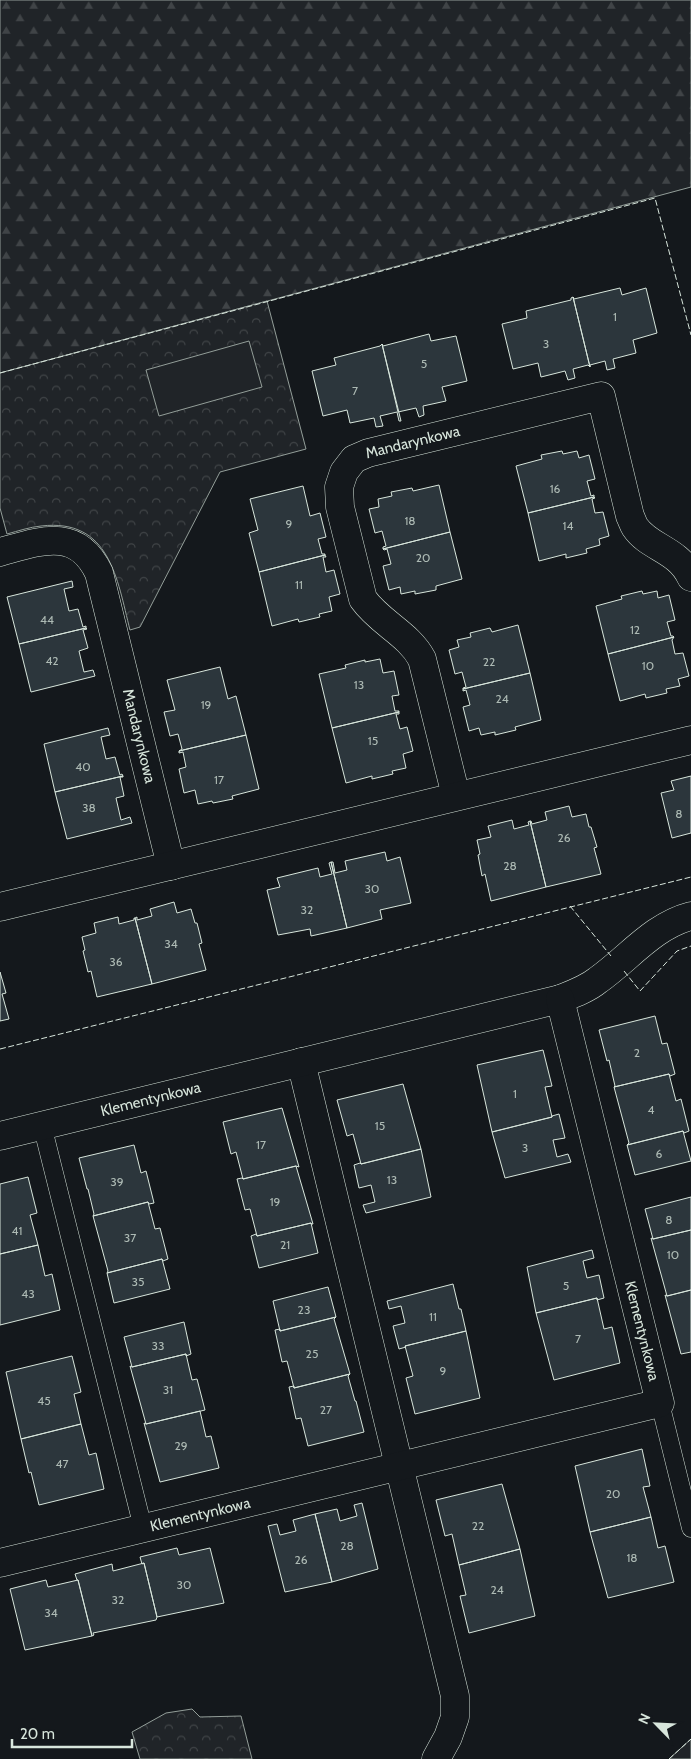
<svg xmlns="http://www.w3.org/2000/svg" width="691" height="1759" viewBox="0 0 691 1759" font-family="Cabin,sans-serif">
  <defs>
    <pattern id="grass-tufts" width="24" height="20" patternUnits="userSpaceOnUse" patternTransform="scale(1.25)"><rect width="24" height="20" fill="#202428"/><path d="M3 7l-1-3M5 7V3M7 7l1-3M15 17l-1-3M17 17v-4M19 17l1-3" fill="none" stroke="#404447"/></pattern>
    <pattern id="forest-firs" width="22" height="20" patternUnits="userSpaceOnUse" patternTransform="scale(1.25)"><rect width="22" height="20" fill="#202428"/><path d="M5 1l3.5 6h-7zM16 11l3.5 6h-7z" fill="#404447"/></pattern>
    <pattern id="park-crowns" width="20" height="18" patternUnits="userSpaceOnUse" patternTransform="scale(1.25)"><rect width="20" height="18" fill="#202428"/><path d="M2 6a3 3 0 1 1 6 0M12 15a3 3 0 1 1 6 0" fill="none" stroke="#404447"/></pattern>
  </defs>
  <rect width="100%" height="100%" fill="#14181c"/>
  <!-- grass -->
  <path fill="url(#grass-tufts)" stroke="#939e99" d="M691 1739V1759H669Z"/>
  <!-- forest -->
  <path fill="url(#forest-firs)" stroke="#939e99" d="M0 0H691V187L0 373Z"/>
  <!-- park -->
  <path fill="url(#park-crowns)" stroke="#939e99" d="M267 301 306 449 220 472 140 627 130 630C117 579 110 518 41 526 30 527 18 531 7 534L0 508V373Z
    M192 1709 200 1717 241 1716 252 1759H140L132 1732 166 1713Z"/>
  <!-- pitch -->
  <path fill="#202428" stroke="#939e99" d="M249 341 262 387 159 416 146 370Z"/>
  <!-- building -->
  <path fill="#2c363c" stroke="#d8e6dc" d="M620 288 622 295 646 288 657 333 633 340 636 353 613 359 615 368 607 370 605 361 590 365V367L573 297 574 299Z
    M573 297 590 367 588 365 573 369 575 378 568 380 565 371 541 377 538 363 513 369 502 324 527 318 526 311 571 300V298Z
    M429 334 431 341 456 336 467 381 442 387 446 401 423 406 424 415 419 417 416 408 398 412 382 344 383 346Z
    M382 344 401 421H399L397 412 380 416 383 426 376 427 374 418 350 423 347 410 323 416 312 371 336 365 334 358 380 346Z
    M562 451 563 454 577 451 579 458 589 455 595 479 587 481 591 496 594 495V497L528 513 516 466 542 459 541 455Z
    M439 485 450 532 383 549V547L386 546 382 531 375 533 369 509 379 507 378 499 392 496 391 492 412 488 413 491Z
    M303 486 310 516 320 513 326 537 318 539 322 554H325V555L259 572 249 533 258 530 250 499Z
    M594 497 595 498 592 499 595 513 603 512 609 536 599 539 600 545 586 549 587 553 566 558V554L539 561 528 513Z
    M450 532 462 579 436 586V590L415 594V591L401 594 400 587 389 590 383 566 391 564 387 549 384 550 383 549Z
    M325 555 326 557H323L326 572 334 570 340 594 329 597 332 611 319 614 320 617 299 622 298 619 272 626 259 572Z
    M72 581 73 587 64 589 69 611 78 609 83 627 86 626V628L19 644 7 597Z
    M642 591 643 594 657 591 658 598 669 595 675 620 667 622 671 636H673L674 637 608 654 596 606 622 599 621 596Z
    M518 625 530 673 463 689V688L466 687 462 672 455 674 449 650 459 647 457 640 471 637 470 633 490 628 492 632Z
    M86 628 87 629 83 630 88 648 79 651 84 672 93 670 95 676 31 692 19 644Z
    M674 637 672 640 675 654 683 653 689 676 678 679 680 686 666 689 667 693 646 698 645 694 620 701 608 654Z
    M380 659 383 673 394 671 399 695 392 696 395 711H399V712L332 728 319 674 346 668 345 665 365 660V662Z
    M220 667 228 699 236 696 246 735 179 751 182 749 178 734 170 736 164 712 175 710 167 680Z
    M530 673 541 720 515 727 516 730 495 735V732L481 735 479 728 469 731 463 707 470 705 466 690 463 691V689Z
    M399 712V714H396L400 729 407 727 413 751 403 754 406 768 392 771 393 774 372 779V776L346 783 332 728Z
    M108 728 110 735 101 737 106 759 115 757 120 775 122 774 123 776 55 792 44 744Z
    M246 735 259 789 232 796 233 799 213 803 212 801 198 804 195 790 184 793 179 769 186 767 183 752 179 753V751Z
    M123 776V777H120L124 796 116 798 121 820 130 817 132 823 67 839 55 792Z
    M691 776V833L672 838 661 793 674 790 671 781Z
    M569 806 572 817 586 814 589 827H591L597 847 594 848 601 874 546 887 530 821H531L532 824 547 820 545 812Z
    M512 820 514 829 529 825 528 822 530 821 546 887 491 901 485 874 482 876 478 855 480 854 477 840 491 837 488 826Z
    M385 852 387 861 400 857 411 903 380 910 382 919 347 928 331 862H333L335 873 347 870 345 861Z
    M331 862 347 928 311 936 310 929 278 935 267 890 280 887 277 878 318 868 320 877 332 874 329 863Z
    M174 902 177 913 191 909 195 923H197L202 943 199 944 206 970 152 984 135 918 137 917V920L152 916 150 909Z
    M118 917 119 924 134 920V918H135L152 984 97 997 91 971 88 972 83 951 85 950 82 937 96 933 94 923Z
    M0 972 6 993 2 994 9 1019 0 1021Z
    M655 1016 662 1044 667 1043 675 1074 670 1076 669 1074 614 1087 615 1086 609 1060 607 1061 599 1030Z
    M543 1050 552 1086 545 1087 552 1117 492 1132 477 1065Z
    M669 1074 676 1101 681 1099 689 1131 684 1133 683 1131 627 1145 629 1143 614 1087Z
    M403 1084 421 1149 361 1164 353 1134 347 1136 337 1100Z
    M282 1108 299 1167 296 1166 243 1179 236 1152 231 1154 223 1122Z
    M559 1114 565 1138 553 1140 557 1157 568 1154 571 1162 505 1178 492 1132 552 1117V1116Z
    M683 1131 691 1161 635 1175 627 1145Z
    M134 1145 141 1173 146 1171 154 1203 149 1204 148 1202 93 1216 94 1214 88 1189H87L79 1158Z
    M421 1149 431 1197 366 1213 363 1205 375 1202 371 1185 359 1188 354 1165 360 1163 361 1164Z
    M296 1166 313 1224H311V1223L257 1236 250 1209 245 1210 237 1179 242 1178 243 1179Z
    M28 1177 37 1213 30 1215 38 1245 0 1254V1184Z
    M691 1197V1230L653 1239 645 1209Z
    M148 1202 155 1229 160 1228 168 1259 163 1261 162 1259 107 1273 108 1271 93 1216Z
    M311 1223 318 1253 259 1268 251 1236 256 1234 257 1236Z
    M691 1230V1290L667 1296 651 1238 653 1239Z
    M38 1245 45 1276 52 1274 60 1310 0 1325V1254Z
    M592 1250 594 1258 583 1261 587 1278 599 1275 604 1298 597 1300V1298L536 1313 527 1267Z
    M162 1259 170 1289 114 1303 107 1273Z
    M453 1284 459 1309H461L466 1331 405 1346 406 1347 399 1349 393 1326 405 1323 401 1306 389 1309 387 1301Z
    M328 1287 336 1317 280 1331 273 1301Z
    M691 1290V1352L681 1354 665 1295 667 1296Z
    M597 1298 604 1329 612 1327 620 1363 554 1380 536 1313Z
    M336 1317 334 1319 350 1374 294 1388 287 1361 282 1362 275 1330 280 1329V1331Z
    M184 1322 191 1354 186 1356V1354L132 1367 124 1337Z
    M466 1331 480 1398 415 1414 406 1378 413 1376 405 1346Z
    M186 1354 192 1380 197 1379 205 1410 146 1424 130 1366 132 1367Z
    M72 1356 81 1392 74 1394 81 1424 21 1439 6 1372Z
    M350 1374 348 1376 355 1401H356L364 1432 308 1446 301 1418 296 1419 289 1387 294 1386V1388Z
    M200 1411 206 1437 211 1436 219 1468 160 1482 144 1423 146 1424Z
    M81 1424 89 1455 96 1453 104 1489 39 1505 31 1472 29 1473 21 1439Z
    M642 1449 650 1486 643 1487 651 1517 590 1532 575 1466Z
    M502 1484 520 1549 459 1565 452 1534 445 1536 436 1500Z
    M362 1503 378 1569 332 1582 315 1514 337 1509 340 1521 357 1516 354 1505Z
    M315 1514 332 1582 285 1592 268 1526 277 1524 280 1535 296 1531 293 1520Z
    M651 1517 658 1548 665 1546 674 1582 608 1598 590 1532Z
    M177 1548 179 1555 210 1548 224 1603 157 1617 144 1563 142 1564 140 1557Z
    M520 1549 535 1616 469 1633 460 1596 466 1595 459 1565Z
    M144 1563 157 1617 156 1620 93 1633 94 1635 92 1636 78 1580H77L75 1574 112 1564 113 1571Z
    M46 1580 48 1587 78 1580 92 1636 25 1650 10 1589Z"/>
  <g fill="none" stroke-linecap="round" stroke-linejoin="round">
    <!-- lane casing -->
    <g stroke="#d8e6dc" stroke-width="19">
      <path id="lane" d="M42 1125 143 1528
        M660 1403 691 1528"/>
    </g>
    <!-- street casing -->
    <g stroke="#d8e6dc" stroke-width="29">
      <g id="street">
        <path id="s1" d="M0 552C40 541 77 526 99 573L171 866"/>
        <path id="s2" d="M456 796 422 659C409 634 380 623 363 599L340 507 339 487 344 472 354 459 368 453 601 396 630 516C632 520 633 524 635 527 649 548 678 549 691 577"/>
        <path d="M0 907 691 740"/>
        <path d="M301 1062 455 1696V1717L448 1737 436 1759"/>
        <path id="s3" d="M0 1136 560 999C573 994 587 989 598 980 629 958 653 926 691 916"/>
        <path id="s4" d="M0 1563 660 1403 560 999"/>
      </g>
    </g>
    <!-- lane -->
    <use href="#lane" stroke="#14181c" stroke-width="18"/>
    <!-- street -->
    <use href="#street" stroke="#14181c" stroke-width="28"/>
    <!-- fence -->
    <path stroke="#d8e6dc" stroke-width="1" stroke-dasharray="6 2.5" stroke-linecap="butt" d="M0 373 655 198 691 335
      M570 906 611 956
      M624 971 640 991 677 951 691 946
      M0 1049 691 877
      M669 1759 691 1739"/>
  </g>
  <g text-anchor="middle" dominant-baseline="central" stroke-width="4" stroke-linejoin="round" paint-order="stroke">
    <!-- number labels -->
    <g font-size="12" fill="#adbab4">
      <text x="615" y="316">1</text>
      <text x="546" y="343">3</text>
      <text x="424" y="363">5</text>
      <text x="355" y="390">7</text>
      <text x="555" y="488">16</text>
      <text x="410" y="520">18</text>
      <text x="289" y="523">9</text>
      <text x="568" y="525">14</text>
      <text x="423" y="557">20</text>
      <text x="299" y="584">11</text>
      <text x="47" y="619">44</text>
      <text x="635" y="629">12</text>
      <text x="52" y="660">42</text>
      <text x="489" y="661">22</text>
      <text x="648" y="665">10</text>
      <text x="359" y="684">13</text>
      <text x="502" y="698">24</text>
      <text x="206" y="704">19</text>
      <text x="373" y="740">15</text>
      <text x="83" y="766">40</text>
      <text x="219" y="779">17</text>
      <text x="89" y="807">38</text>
      <text x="679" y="813">8</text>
      <text x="564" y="837">26</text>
      <text x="510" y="865">28</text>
      <text x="372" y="888">30</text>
      <text x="307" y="909">32</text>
      <text x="171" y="943">34</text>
      <text x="116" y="961">36</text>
      <text x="637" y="1052">2</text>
      <text x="515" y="1093">1</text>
      <text x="651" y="1109">4</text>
      <text x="380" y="1125">15</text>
      <text x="261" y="1144">17</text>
      <text x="525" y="1147">3</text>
      <text x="659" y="1153">6</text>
      <text x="392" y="1179">13</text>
      <text x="117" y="1181">39</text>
      <text x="275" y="1201">19</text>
      <text x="669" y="1219">8</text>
      <text x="17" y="1230">41</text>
      <text x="130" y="1237">37</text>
      <text x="285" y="1244">21</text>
      <text x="673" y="1254">10</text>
      <text x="138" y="1281">35</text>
      <text x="566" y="1285">5</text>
      <text x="28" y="1293">43</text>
      <text x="304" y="1309">23</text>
      <text x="433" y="1316">11</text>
      <text x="578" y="1338">7</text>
      <text x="158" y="1345">33</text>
      <text x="312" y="1353">25</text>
      <text x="443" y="1370">9</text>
      <text x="168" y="1389">31</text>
      <text x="44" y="1400">45</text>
      <text x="326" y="1409">27</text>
      <text x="181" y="1445">29</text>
      <text x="62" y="1463">47</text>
      <text x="613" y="1493">20</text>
      <text x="478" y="1525">22</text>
      <text x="347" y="1545">28</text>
      <text x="632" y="1557">18</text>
      <text x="301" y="1559">26</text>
      <text x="184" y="1584">30</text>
      <text x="497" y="1589">24</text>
      <text x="118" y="1599">32</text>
      <text x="51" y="1612">34</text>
    </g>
    <!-- street labels -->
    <g font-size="15" fill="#d8e6dc" stroke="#14181c">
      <text stroke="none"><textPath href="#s2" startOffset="434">Mandarynkowa</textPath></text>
      <text stroke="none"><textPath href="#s1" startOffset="282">Mandarynkowa</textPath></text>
      <text stroke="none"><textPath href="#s3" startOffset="155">Klementynkowa</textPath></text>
      <text transform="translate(642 1331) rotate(76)">Klementynkowa</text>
      <text stroke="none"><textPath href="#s4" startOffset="206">Klementynkowa</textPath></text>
    </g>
  </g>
  <!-- north arrow -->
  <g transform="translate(656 1724) rotate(294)" stroke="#14181c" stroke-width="4" paint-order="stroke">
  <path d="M0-4L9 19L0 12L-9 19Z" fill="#d8e6dc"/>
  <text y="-8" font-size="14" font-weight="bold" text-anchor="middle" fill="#d8e6dc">N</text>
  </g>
  <!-- scale -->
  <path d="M12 1739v8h120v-8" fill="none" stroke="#d8e6dc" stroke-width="2.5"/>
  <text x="20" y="1739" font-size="15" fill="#d8e6dc" stroke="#14181c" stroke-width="4" paint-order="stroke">20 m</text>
</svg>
